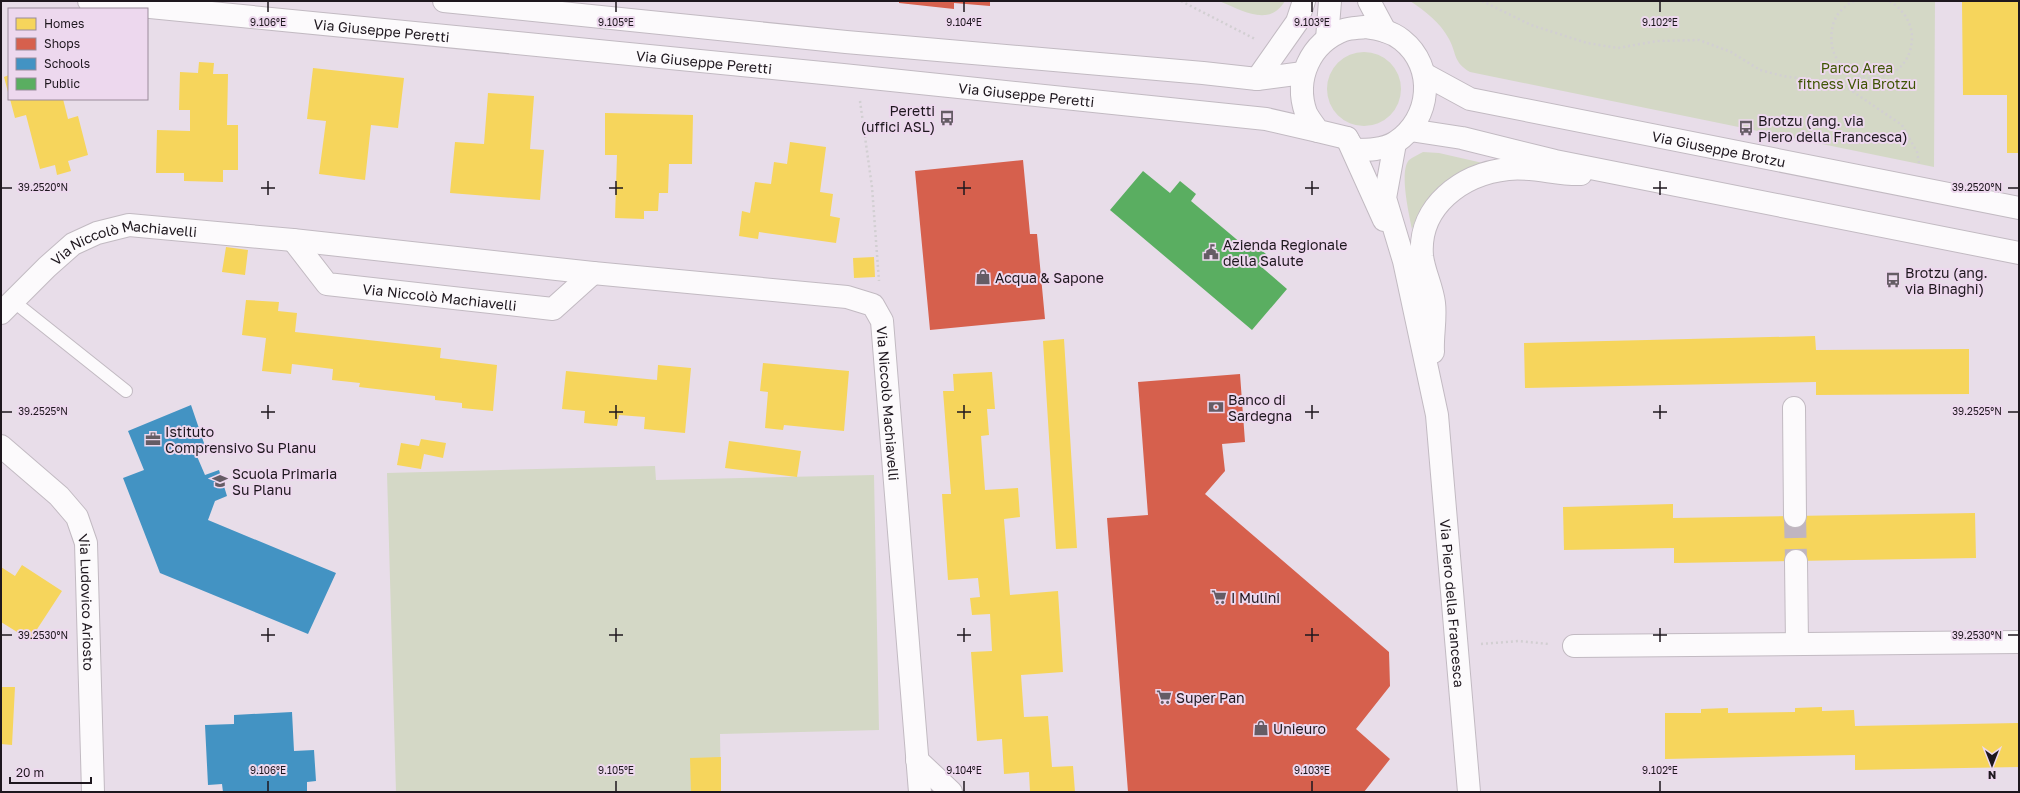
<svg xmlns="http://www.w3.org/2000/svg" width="2020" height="793" viewBox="0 0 2020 793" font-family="'Golos Text',sans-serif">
  <rect width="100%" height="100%" fill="#e8dde9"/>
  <!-- green -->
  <path fill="#d4d8c6" d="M1219 1H1285C1269 28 1242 10 1219 1Z
    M1410 1H1935L1934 167 1470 72C1453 62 1457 54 1449 39 1440 22 1425 11 1410 1Z
    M1327 89a37 37 0 1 1 74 0a37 37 0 1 1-74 0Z
    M1423 152 1439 153 1487 164C1452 180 1426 190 1412 229 1409 214 1399 171 1409 160 1413 157 1419 154 1423 152Z
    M655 466 656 480 874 475 879 730 720 734 721 792H396L387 473Z"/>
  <!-- homes -->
  <path fill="#f6d55c" d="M1962 2H2019V153H2007V95H1963Z
    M199 62 214 63 213 74H228L227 125H238V170H223V182L184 181V173H156L157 130 190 131V110H179L180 72 198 73Z
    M313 68 404 78 398 128 371 125 365 180 319 174 326 121 307 119Z
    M9 75V92H8L4 77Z
    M488 93 534 96 530 149 544 150 540 200 450 193 455 142 484 144Z
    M10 99H63L68 119 78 116 88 155 68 161 71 171 57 175 55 165 40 169 26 115 15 118Z
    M605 113 693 115 692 164H669L668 193H659L658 211H644V219L615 218 617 155H605Z
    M790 142 826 147 820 192 833 194 830 216 840 218 836 243 759 232 758 239 739 236 742 211 750 213 755 182 771 184 774 162 787 164Z
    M226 247 248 250 245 275 222 272Z
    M874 257 875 277 854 278 853 258Z
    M246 300 279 302 278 311 297 313 295 332 441 348 440 358 497 365 493 411 462 408V403L435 400V396L359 387 360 383 332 380 333 369 292 364 291 374 262 371 266 338 242 335Z
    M1815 336 1816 350 1969 349V394L1816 395V382L1525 388 1524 343Z
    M1064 339 1077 548 1056 549 1043 341Z
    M763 363 849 371 844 431 784 425 783 430 765 428 768 392 760 391Z
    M658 365 691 368 685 433 644 429 645 417 619 415 617 426 584 423 585 411 562 409 566 371 657 380Z
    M992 372 995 409H987L989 435 981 436 985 490 1018 488 1020 517 1004 519 1010 595 1058 591 1063 672 1021 675 1024 717 1048 716 1052 767 1073 766 1075 792H1030L1029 772 1004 774 1002 739 977 741 971 652 992 651 990 614 972 615 970 598 980 597 978 578 948 580 942 494H951L943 391H954L953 374Z
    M421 439 446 443 443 458 424 454 421 469 397 465 401 443 419 446Z
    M729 441 801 451 797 477 725 468Z
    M1673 504V518L1975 513 1976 558 1674 563V548L1564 550 1563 507Z
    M22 565 62 591 30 640 1 622V567L15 576Z
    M1 687H15L12 745 1 744Z
    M1822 707V711L1854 710 1855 726 2019 723V767L1855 770V755L1665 759V713H1701V709L1728 708V713L1795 712V708Z
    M721 757V792H691L690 758Z"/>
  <!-- shops -->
  <path fill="#d6604d" d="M899 1H990V6L954 3V9L899 3Z
    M1023 160 1030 234H1037L1045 319 930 330 915 171Z
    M1240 374 1245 442 1222 444 1225 471 1205 494 1389 652 1390 686 1356 729 1390 759 1364 792H1128L1107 518 1148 515 1138 382Z"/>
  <!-- schools -->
  <path fill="#4393c3" d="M191 405 206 449 196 454 205 475 219 470 227 496 215 501 208 520 336 573 308 634 160 573 123 478 144 470 128 431Z
    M292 712 294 751 314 750 316 781 307 782V792H223L222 784 208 785 205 725 234 724V715Z"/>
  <!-- public -->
  <path fill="#5aae61" d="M1143 171 1170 193 1180 181 1196 194 1191 201 1248 249 1252 243 1266 254 1258 264 1287 289 1252 330 1110 210Z"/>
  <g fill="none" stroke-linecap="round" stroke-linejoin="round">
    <!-- street-tunnel -->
    <path stroke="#c0b5c0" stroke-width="22" stroke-dasharray="22 11" stroke-linecap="butt" d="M1795 516 1796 561"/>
    <!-- lane casing -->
    <g stroke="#c2bac2" stroke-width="14">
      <path id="lane" d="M13 301 126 391"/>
    </g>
    <!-- street casing -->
    <g stroke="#c2bac2" stroke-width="24">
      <g id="street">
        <path d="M1347 138 1384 220"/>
        <path id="s1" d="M1395 143 1385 198 1404 261 1437 415 1469 792"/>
        <path id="s2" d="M293 240 327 284 553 309 593 273"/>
        <path id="s3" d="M1 313 47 267 73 244 97 233 129 225 293 240 593 273 847 297 873 305 882 321 920 792"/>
        <path d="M1433 352C1432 336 1436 319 1434 303 1432 287 1424 272 1422 256 1418 206 1462 174 1508 169 1533 166 1557 175 1581 174"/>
        <path d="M1794 408 1795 516"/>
        <path id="s4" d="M1 446 59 496 77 517 86 543 93 792"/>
        <path d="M1796 561 1797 644"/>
        <path d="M1574 646 2019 642"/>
        <path d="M917 760 951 792"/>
      </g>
    </g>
    <!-- secondary casing -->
    <g stroke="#c2bac2" stroke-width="24">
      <g id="secondary">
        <path id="s5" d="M89 1 843 75 1266 119 1318 131"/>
        <path d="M444 1 846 42 1203 73 1257 79 1303 73"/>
        <path d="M1369 1 1385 31"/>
        <path d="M1365 27C1378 29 1391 31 1402 40 1436 67 1431 119 1396 142 1383 150 1368 150 1354 150L1347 138 1318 131C1314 125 1309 119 1306 113 1294 79 1310 43 1344 30 1350 28 1358 28 1365 27Z"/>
        <path d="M1327 39 1330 1"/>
        <path id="s6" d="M1424 74 1470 99 2019 208"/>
        <path d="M1257 79 1297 22 1304 1"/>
        <path d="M1410 130 1462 138 1555 161 2019 253"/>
      </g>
    </g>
    <!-- path -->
    <path stroke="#d2cfd2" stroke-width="2.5" stroke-dasharray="2 3" stroke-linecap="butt" d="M1181 1 1255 39
      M1482 1 1531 25 1587 43 1618 48 1657 41 1699 40 1731 52 1760 70 1783 76 1819 81 1849 89 1902 125 1917 152 1919 163
      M1854 1C1845 5 1835 15 1833 25 1818 87 1910 98 1912 38 1912 22 1902 8 1889 1
      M1854 92 1861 77
      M860 101 872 187 879 281
      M1481 644 1519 641 1549 644"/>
    <!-- lane -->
    <use href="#lane" stroke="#fcfafc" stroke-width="12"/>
    <!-- street -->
    <use href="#street" stroke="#fcfafc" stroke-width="22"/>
    <!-- secondary -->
    <use href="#secondary" stroke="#fcfafc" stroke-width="22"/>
  </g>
  <!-- ticks -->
  <path fill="none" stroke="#1e171e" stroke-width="1.5" d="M268 2V12M616 2V12M964 2V12M1312 2V12M1660 2V12M268 181V195M616 181V195M964 181V195M1312 181V195M1660 181V195M2 188H12M261 188H275M609 188H623M957 188H971M1305 188H1319M1653 188H1667M2008 188H2018M268 405V419M616 405V419M964 405V419M1312 405V419M1660 405V419M2 412H12M261 412H275M609 412H623M957 412H971M1305 412H1319M1653 412H1667M2008 412H2018M268 628V642M616 628V642M964 628V642M1312 628V642M1660 628V642M2 635H12M261 635H275M609 635H623M957 635H971M1305 635H1319M1653 635H1667M2008 635H2018M268 781V791M616 781V791M964 781V791M1312 781V791M1660 781V791"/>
  <!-- icons -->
  <defs>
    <g id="bus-bare" transform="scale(1.2)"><path d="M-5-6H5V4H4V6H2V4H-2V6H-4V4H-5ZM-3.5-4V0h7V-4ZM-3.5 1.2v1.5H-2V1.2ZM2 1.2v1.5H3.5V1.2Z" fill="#655c65" stroke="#edd8ee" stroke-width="2.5" paint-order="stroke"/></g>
    <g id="civic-bare" transform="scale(1.2)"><path d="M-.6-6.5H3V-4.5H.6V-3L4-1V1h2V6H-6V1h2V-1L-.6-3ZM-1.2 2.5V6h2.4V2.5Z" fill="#655c65" stroke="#edd8ee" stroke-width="2.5" paint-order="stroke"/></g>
    <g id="shop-bare" transform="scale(1.2)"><path d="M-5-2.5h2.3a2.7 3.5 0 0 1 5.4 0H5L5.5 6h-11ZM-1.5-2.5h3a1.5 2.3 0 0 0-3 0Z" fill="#655c65" stroke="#edd8ee" stroke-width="2.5" paint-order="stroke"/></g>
    <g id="bank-bare" transform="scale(1.2)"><path d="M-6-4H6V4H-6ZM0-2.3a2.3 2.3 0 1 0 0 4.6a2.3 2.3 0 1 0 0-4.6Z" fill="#655c65" stroke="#edd8ee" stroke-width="2.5" paint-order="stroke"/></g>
    <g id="office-bare" transform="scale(1.2)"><path d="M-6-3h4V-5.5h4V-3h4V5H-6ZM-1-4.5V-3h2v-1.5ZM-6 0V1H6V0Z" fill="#655c65" stroke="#edd8ee" stroke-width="2.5" paint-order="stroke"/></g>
    <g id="school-bare" transform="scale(1.2)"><path d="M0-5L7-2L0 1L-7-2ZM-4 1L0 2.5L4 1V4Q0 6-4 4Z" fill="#655c65" stroke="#edd8ee" stroke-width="2.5" paint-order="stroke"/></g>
    <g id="supermarket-bare" transform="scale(1.2)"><path d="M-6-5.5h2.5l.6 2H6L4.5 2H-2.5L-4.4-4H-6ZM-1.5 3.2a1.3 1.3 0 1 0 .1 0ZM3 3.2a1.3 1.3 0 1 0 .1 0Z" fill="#655c65" stroke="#edd8ee" stroke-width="2.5" paint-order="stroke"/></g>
  </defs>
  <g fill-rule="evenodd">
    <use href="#bus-bare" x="947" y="118"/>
    <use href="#bus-bare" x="1746" y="128"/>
    <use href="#civic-bare" x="1211" y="252"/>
    <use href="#shop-bare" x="983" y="277"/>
    <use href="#bus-bare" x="1893" y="280"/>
    <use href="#bank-bare" x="1216" y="407"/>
    <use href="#office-bare" x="153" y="439"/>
    <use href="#school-bare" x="220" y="481"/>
    <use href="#supermarket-bare" x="1219" y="597"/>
    <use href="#supermarket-bare" x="1164" y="697"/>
    <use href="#shop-bare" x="1261" y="728"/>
  </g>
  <g text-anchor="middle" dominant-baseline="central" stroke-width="4" stroke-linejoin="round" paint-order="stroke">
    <!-- street labels -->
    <g font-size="14" fill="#1e171e" stroke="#edd8ee">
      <text stroke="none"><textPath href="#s5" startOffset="294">Via Giuseppe Peretti</textPath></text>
      <text stroke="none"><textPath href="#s5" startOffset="618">Via Giuseppe Peretti</textPath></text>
      <text stroke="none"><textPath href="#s5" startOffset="942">Via Giuseppe Peretti</textPath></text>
      <text stroke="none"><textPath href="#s6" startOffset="306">Via Giuseppe Brotzu</textPath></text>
      <text stroke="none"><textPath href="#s3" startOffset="150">Via Niccolò Machiavelli</textPath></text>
      <text stroke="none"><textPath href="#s2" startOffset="169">Via Niccolò Machiavelli</textPath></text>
      <text stroke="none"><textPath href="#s3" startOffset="1009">Via Niccolò Machiavelli</textPath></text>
      <text stroke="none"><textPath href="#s4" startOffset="191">Via Ludovico Ariosto</textPath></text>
      <text stroke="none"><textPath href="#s1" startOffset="468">Via Piero della Francesca</textPath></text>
    </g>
    <!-- park labels -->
    <g font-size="14" fill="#3f5404" stroke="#edd8ee">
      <text x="1857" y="67">Parco Area<tspan x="1857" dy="16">fitness Via Brotzu</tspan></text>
    </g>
    <!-- poi labels -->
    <g font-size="14" fill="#1e171e" stroke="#edd8ee" text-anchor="start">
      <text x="935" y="110" text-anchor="end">Peretti<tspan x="935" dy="16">(uffici ASL)</tspan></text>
      <text x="1758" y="120">Brotzu (ang. via<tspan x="1758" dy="16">Piero della Francesca)</tspan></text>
      <text x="1223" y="244">Azienda Regionale<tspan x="1223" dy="16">della Salute</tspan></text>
      <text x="1905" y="272">Brotzu (ang.<tspan x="1905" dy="16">via Binaghi)</tspan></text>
      <text x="995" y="277">Acqua &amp; Sapone</text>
      <text x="1228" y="399">Banco di<tspan x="1228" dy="16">Sardegna</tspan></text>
      <text x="165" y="431">Istituto<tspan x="165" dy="16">Comprensivo Su Planu</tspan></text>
      <text x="232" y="473">Scuola Primaria<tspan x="232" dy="16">Su Planu</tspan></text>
      <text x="1231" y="597">I Mulini</text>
      <text x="1176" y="697">Super Pan</text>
      <text x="1273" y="728">Unieuro</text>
    </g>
  </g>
  <g font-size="10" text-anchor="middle" fill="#1e171e" stroke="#edd8ee" stroke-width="4" stroke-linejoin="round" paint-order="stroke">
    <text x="268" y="26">9.106°E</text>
    <text x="616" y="26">9.105°E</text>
    <text x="964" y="26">9.104°E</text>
    <text x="1312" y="26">9.103°E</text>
    <text x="1660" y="26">9.102°E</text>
    <text x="1977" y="191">39.2520°N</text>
    <text x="43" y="191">39.2520°N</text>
    <text x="1977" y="415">39.2525°N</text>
    <text x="43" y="415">39.2525°N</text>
    <text x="1977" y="639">39.2530°N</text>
    <text x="43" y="639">39.2530°N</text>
    <text x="268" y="774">9.106°E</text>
    <text x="616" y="774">9.105°E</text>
    <text x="964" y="774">9.104°E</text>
    <text x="1312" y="774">9.103°E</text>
    <text x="1660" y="774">9.102°E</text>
  </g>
  <!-- border -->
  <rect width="2020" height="793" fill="none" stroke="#1e171e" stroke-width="4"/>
  <!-- legend -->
  <rect x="8" y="8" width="140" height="92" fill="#edd8ee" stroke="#9a8b9b"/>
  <rect x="16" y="18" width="20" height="12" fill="#f6d55c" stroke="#9a8b9b"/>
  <text x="44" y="28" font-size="12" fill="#1e171e">Homes</text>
  <rect x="16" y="38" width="20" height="12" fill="#d6604d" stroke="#9a8b9b"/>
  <text x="44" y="48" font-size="12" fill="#1e171e">Shops</text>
  <rect x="16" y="58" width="20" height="12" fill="#4393c3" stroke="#9a8b9b"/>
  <text x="44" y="68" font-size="12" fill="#1e171e">Schools</text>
  <rect x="16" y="78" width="20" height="12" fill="#5aae61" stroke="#9a8b9b"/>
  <text x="44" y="88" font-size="12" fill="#1e171e">Public</text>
  <!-- north arrow -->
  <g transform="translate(1992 765) rotate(180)" stroke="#edd8ee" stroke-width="3" paint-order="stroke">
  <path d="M0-3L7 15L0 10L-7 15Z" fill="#1e171e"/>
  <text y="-6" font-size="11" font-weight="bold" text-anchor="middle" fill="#1e171e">N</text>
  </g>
  <!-- scale -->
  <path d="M10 777v6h81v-6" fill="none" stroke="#1e171e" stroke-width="2"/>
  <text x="16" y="777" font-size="12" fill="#1e171e" stroke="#edd8ee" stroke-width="3" paint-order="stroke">20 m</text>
</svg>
